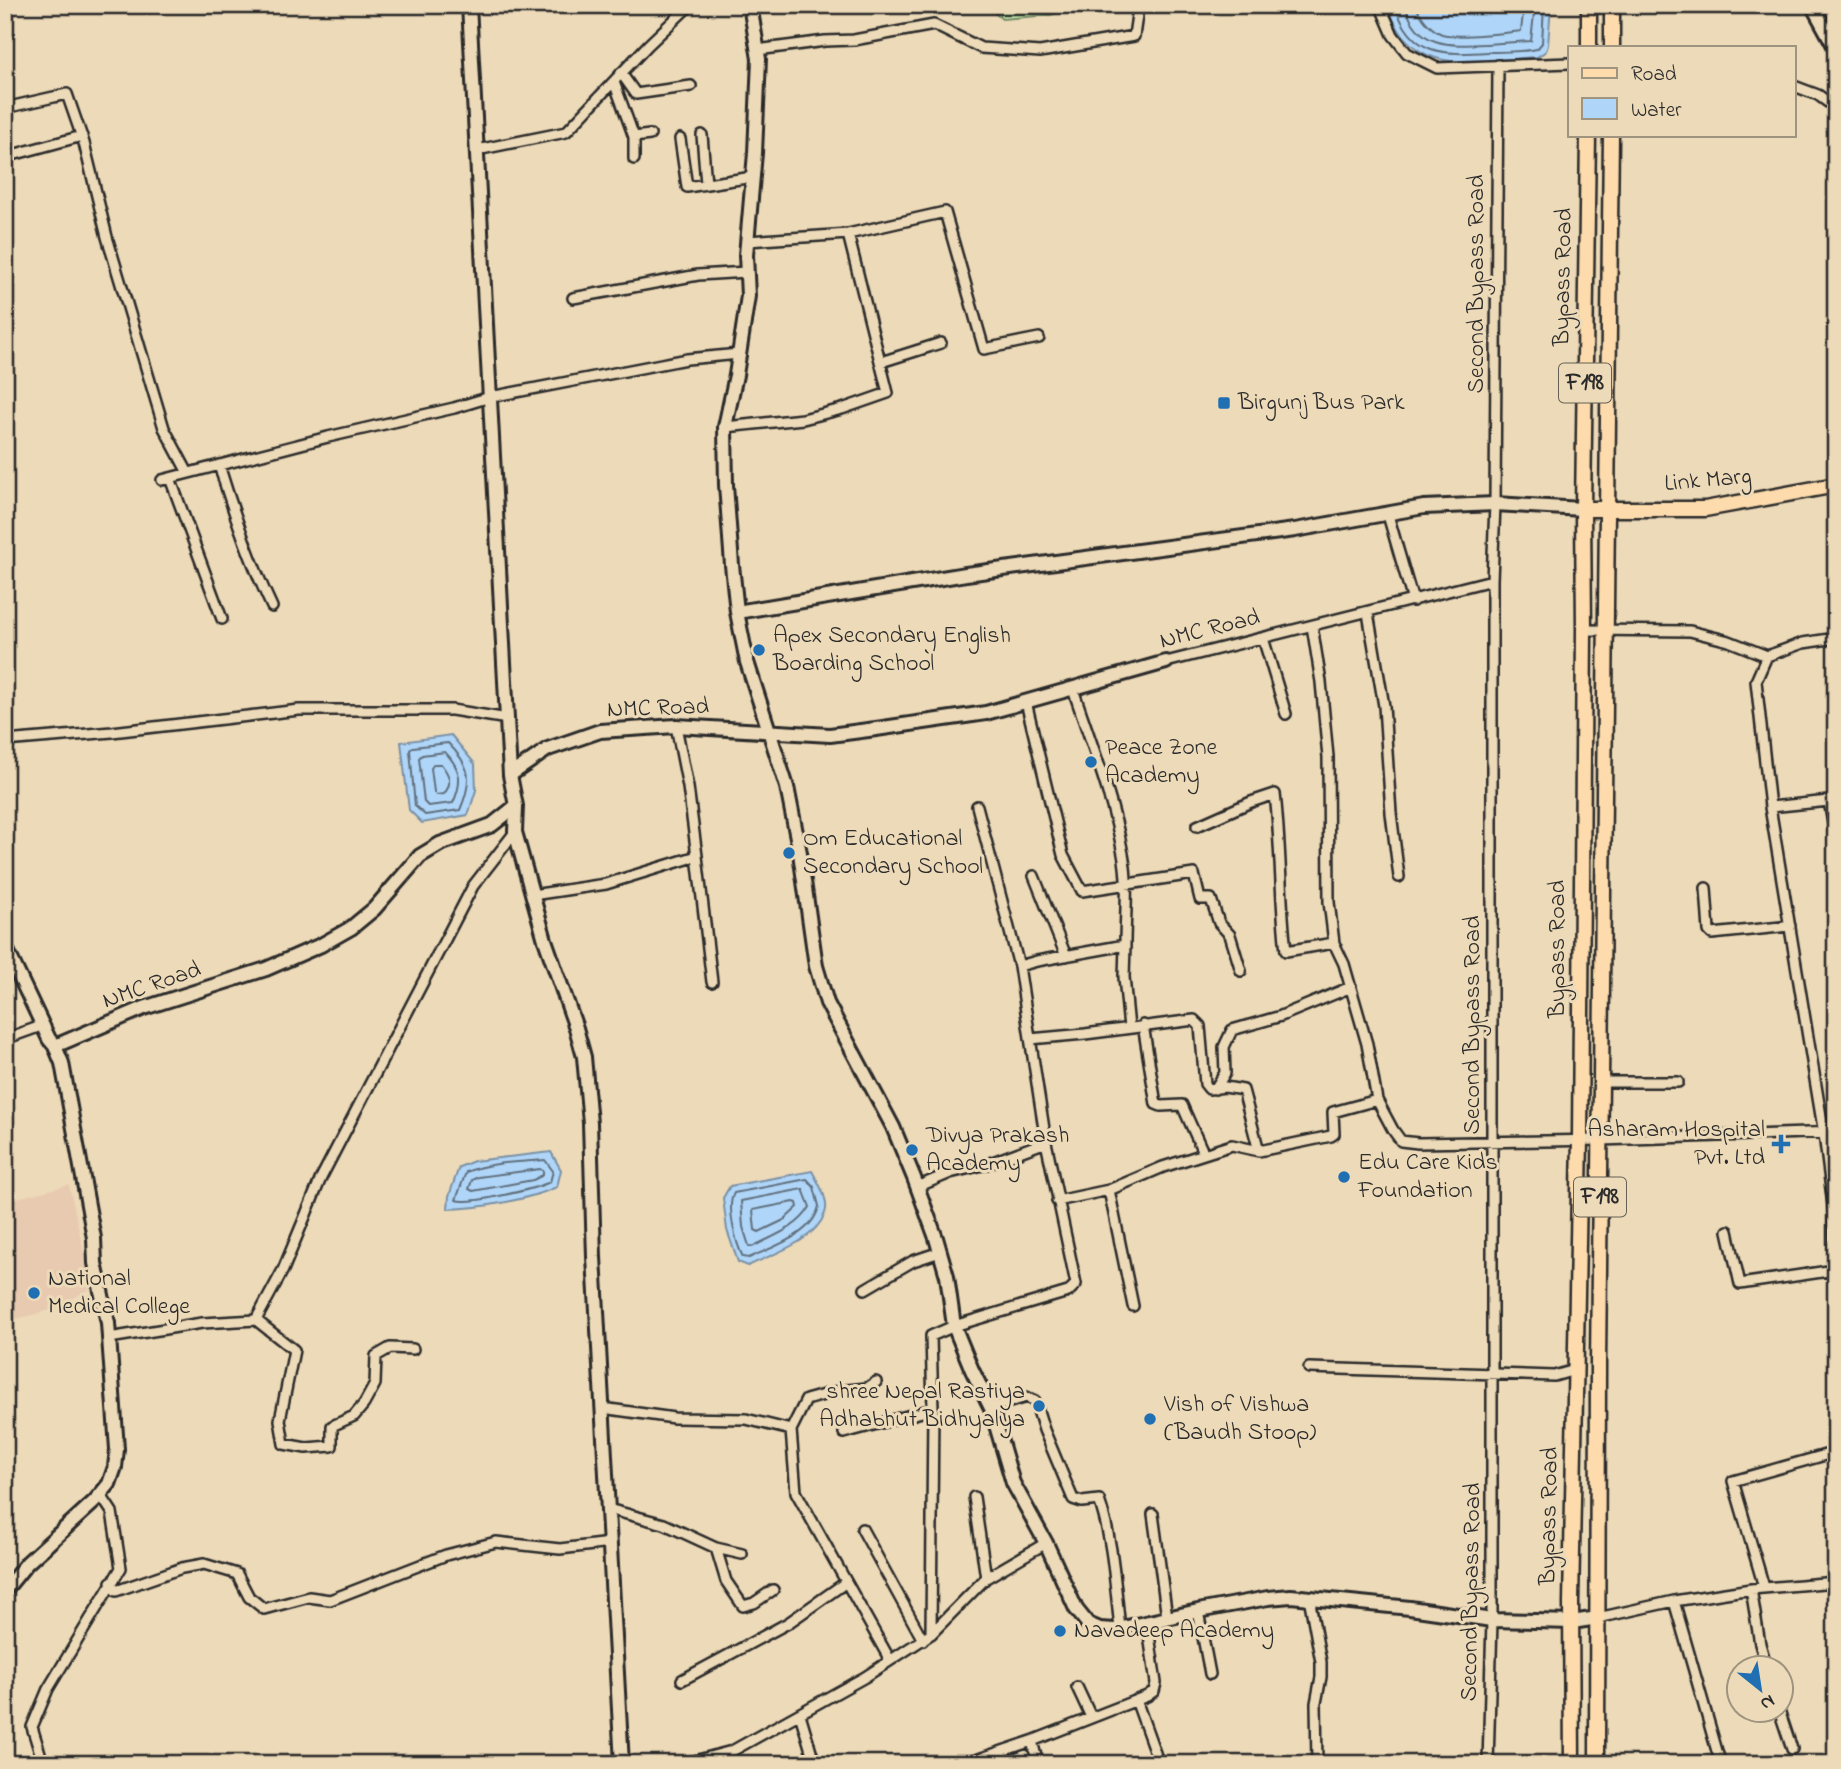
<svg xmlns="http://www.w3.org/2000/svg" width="1841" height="1769" viewBox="0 0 1841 1769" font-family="'Indie Flower',sans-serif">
  <rect width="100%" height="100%" fill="#eddab8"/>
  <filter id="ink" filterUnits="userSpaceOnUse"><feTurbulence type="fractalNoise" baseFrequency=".0143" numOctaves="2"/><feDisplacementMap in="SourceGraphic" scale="14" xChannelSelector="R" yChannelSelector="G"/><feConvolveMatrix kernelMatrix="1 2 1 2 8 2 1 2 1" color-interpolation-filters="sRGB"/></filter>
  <g filter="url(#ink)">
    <!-- built -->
    <path fill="#e8cab1" d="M69 1185 92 1288 51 1310 5 1322V1201Z"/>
    <!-- green -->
    <path fill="#c1eaa6" stroke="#768a68" stroke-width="2" d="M985 5H1088L1050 15 1002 19Z"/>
    <!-- water -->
    <path fill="#afd5f8" stroke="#7a91a6" stroke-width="2" d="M1388 5H1551L1548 45 1546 51 1537 57C1477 60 1410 81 1388 5Z
      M451 735 475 764 476 790 468 815 422 823 409 810 401 742Z
      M551 1152 561 1170 557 1187C526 1200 483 1208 448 1209L449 1196 459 1167 474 1161Z
      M812 1171C818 1182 830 1201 825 1213 815 1242 772 1254 748 1266L738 1262 727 1230 723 1198 730 1186Z"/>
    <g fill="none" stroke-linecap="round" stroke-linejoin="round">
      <!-- shore -->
      <path stroke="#606f7d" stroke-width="2" d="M1395 5C1411 56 1443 55 1488 52 1504 52 1522 52 1537 49L1542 43 1544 5
        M1405 5C1417 48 1449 46 1486 44 1501 43 1516 42 1531 41L1535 5
        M1415 5C1421 17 1429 29 1442 34 1458 39 1502 33 1521 31L1524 5
        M448 743C471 766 473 780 460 810L425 815 415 806 410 750 413 747Z
        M445 752C461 769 463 781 453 803L428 806 424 802 419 758 422 755Z
        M434 764H441C449 774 453 783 444 794L436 795 434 792 431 768Z
        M545 1160 553 1171 550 1182C535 1189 468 1205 456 1200L466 1172C490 1162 519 1162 545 1160Z
        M540 1169 543 1171V1175L533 1180 473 1191 469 1189 472 1180 478 1177Z
        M807 1179 814 1187 819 1206C813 1235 772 1247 749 1258L743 1257C736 1244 726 1206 734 1193Z
        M803 1189 810 1207C798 1228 773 1236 752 1247L749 1246 743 1227 741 1201Z
        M794 1202 797 1203 798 1207 784 1220 759 1232 755 1230 753 1210Z"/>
      <!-- street casing -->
      <g stroke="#2b2b2b" stroke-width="14">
        <path id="street" d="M1380 5 1393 35 1407 53 1437 68 1570 63
          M757 50 825 41 854 40 934 25 981 48 1040 52 1134 36 1138 8 1140 5
          M621 73 636 94 691 86
          M614 82 634 137V159
          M1794 86 1818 95 1836 108
          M5 108 67 94 84 143 107 237 164 428 188 473
          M702 135 706 184
          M634 137 650 135
          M680 139 687 187 753 177
          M477 150 566 132 648 45 690 5
          M5 157 82 136
          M748 241 848 234 945 212 984 349 1039 338
          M573 298 698 275 747 272
          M881 362 941 343
          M725 427 803 419 842 409 888 393 848 234
          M219 465C234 514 250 561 272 607
          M170 478 222 619
          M162 480 328 437 454 408 490 397 687 359 739 354
          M1388 515 1413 601
          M1368 613 1384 706 1391 813 1399 877
          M1312 626 1321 682 1328 757 1329 902 1334 943 1344 964 1367 1044 1377 1100 1393 1130 1401 1141 1418 1143 1601 1140 1836 1132
          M1584 630 1690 631 1729 641 1767 656
          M1263 638 1286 714
          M1836 638 1803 643 1767 656 1756 681 1770 807 1824 1134 1834 1213 1836 1284
          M1166 662 1492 580
          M1026 702 1063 855 1082 891 1194 874 1200 899H1211L1219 923 1230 935 1241 971
          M5 741 112 732 299 710H452L508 719
          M977 806 1019 966
          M1770 807 1829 801 1836 840
          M1197 826 1251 802 1275 794C1281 846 1280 898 1286 951L1334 943
          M697 856 712 982
          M1034 876 1066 956
          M1706 888 1709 931 1712 934 1790 926
          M532 895 606 884 697 856 688 787 676 726
          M1125 945 1124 977 1129 1028
          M1143 1025 1156 1104 1161 1106 1182 1105 1203 1152
          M5 1039 44 1025
          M1030 1039 1085 1034 1194 1020 1200 1026 1205 1084 1209 1089 1225 1087 1243 1090 1259 1151
          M1601 1082H1678
          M1215 1089 1225 1073 1224 1047 1232 1030 1281 1016 1351 987
          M917 1187 950 1173 987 1164 1046 1142
          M1109 1190 1133 1306
          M1057 1201 1109 1190 1163 1167 1232 1145 1259 1151 1331 1136 1334 1134 1333 1112 1377 1100
          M1728 1231 1740 1284 1835 1270
          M865 1289 913 1261 940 1252
          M256 1320 294 1350 280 1420 284 1444 306 1448 332 1446V1426L354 1416 364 1404 375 1384 376 1356 390 1348 413 1349
          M109 1338 202 1323 256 1320 283 1270 321 1178 473 886 515 832
          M1309 1368 1554 1376 1575 1370
          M602 1408 674 1418 746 1419 791 1430 796 1492 890 1660
          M991 1408 1026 1397 1035 1401 1044 1430 1073 1499 1082 1502 1099 1500C1113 1540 1115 1585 1120 1628
          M791 1430 806 1400 838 1391 867 1388 876 1382
          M844 1433 933 1409
          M974 1497 986 1578
          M608 1509 664 1524 716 1548 742 1554
          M1153 1514 1167 1617
          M862 1529 923 1640
          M716 1548 726 1581 743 1606 754 1603 773 1590
          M111 1582 116 1591 182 1568 204 1564 237 1574 249 1597 264 1609 309 1597 330 1600 446 1555 496 1542 560 1549 610 1543
          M1764 1587 1733 1481 1836 1452
          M1751 1589 1760 1644 1767 1668
          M1309 1597 1321 1662V1677L1316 1703 1317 1764
          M1674 1601 1719 1758
          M1198 1611 1210 1674
          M1598 1618 1674 1601 1751 1589 1836 1582
          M931 1634 933 1409 931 1336 954 1326 1068 1292 1076 1284 1046 1142 1019 966 1037 961 1125 945C1125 915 1129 884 1123 854 1113 798 1091 743 1073 689
          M682 1680 788 1623 845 1583
          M1077 1687 1091 1717
          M1136 1700 1159 1764
          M1779 1710 1792 1749
          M800 1714 815 1764
          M1032 1741 1038 1764
          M40 1753 32 1727 48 1689 121 1568 112 1512 100 1494
          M683 1764 732 1751 865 1677 931 1634 986 1578 1046 1543
          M964 1764 1032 1741 1147 1696 1154 1691 1156 1683 1147 1621
          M1488 1764 1492 1620V580L1495 504 1498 65"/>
      </g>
      <!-- secondary casing -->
      <g stroke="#2b2b2b" stroke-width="18">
        <path id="secondary" d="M469 5 510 775
          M750 5 759 59 755 153 746 255 748 296 736 375 725 427 726 485 732 565 737 612 747 662 787 787 800 853 816 966 827 1003 893 1127 914 1178 936 1238 947 1276 954 1326 972 1370 991 1408 1013 1483 1046 1543 1076 1609 1088 1624 1100 1629 1114 1630 1198 1611 1268 1598 1291 1596 1410 1608 1492 1620 1572 1622 1598 1618
          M1812 5 1836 49
          M737 612 966 574 1295 530 1424 507 1495 504 1583 509
          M516 806 515 832 545 940 576 1028 584 1057 590 1123 594 1257 622 1764
          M5 946 49 1039 55 1046 62 1063 94 1238 95 1263 108 1323 117 1449 115 1467 109 1484 95 1501 27 1563 5 1590
          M55 1046 144 1008 266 969 321 945 351 928 374 909 420 856 440 844 492 825 516 806 510 775 548 749 600 731 676 726 830 735 876 729 986 713 1166 662"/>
      </g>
      <!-- primary casing -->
      <g stroke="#2b2b2b" stroke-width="19">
        <path id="primary" d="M1589 5V47
          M1612 5V47
          M1583 509H1705L1836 485
          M1572 1764 1571 1603 1580 1139 1584 630 1583 509 1588 135
          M1597 1764 1598 1364 1611 135"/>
      </g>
      <!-- street -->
      <use href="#street" stroke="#eddab8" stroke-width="9"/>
      <!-- secondary -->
      <use href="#secondary" stroke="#eddab8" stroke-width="12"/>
      <!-- primary -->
      <use href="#primary" stroke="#fddbac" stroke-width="14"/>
    </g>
  </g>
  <!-- markers -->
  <g fill="#1f6fb2" stroke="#eddab8" stroke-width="2.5">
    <rect x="1217" y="396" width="14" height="14" rx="3.5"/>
    <circle cx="759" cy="650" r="7"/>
    <circle cx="1091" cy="762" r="7"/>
    <circle cx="789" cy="853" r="7"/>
    <path d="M1777.5 1133.5h7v7h7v7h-7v7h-7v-7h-7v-7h7z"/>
    <circle cx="912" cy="1150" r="7"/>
    <circle cx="1344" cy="1177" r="7"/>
    <circle cx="34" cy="1293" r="7"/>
    <circle cx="1039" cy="1406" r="7"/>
    <circle cx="1150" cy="1419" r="7"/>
    <circle cx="1060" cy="1631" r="7"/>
  </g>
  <g text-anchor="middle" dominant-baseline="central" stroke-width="6" stroke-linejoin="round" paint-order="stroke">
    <!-- shield labels -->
    <g fill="#eddab8" stroke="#656055" stroke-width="2">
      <rect x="1559" y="363.5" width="52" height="39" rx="5"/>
      <rect x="1574" y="1177.5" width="52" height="39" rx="5"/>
    </g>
    <g font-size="23" font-weight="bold" fill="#2b2b2b">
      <text x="1585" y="383">F198</text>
      <text x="1600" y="1197">F198</text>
    </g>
    <!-- street labels -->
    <g font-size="24" fill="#2b2b2b" stroke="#eddab8">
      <text transform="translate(1564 277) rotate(-89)">Bypass Road</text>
      <text transform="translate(1477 284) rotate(-90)">Second Bypass Road</text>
      <text transform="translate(1708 481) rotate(-5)">Link Marg</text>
      <text transform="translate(1210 630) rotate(-14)">NMC Road</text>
      <text transform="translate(658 709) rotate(-2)">NMC Road</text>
      <text transform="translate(1558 949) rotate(-90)">Bypass Road</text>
      <text transform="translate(152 986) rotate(-19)">NMC Road</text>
      <text transform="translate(1473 1025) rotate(-90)">Second Bypass Road</text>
      <text transform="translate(1550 1516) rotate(-89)">Bypass Road</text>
      <text transform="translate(1472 1592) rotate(-89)">Second Bypass Road</text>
    </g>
    <!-- poi labels -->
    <g font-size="24" fill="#2b2b2b" stroke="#eddab8" text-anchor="start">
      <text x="1238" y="403">Birgunj Bus Park</text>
      <text x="773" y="636">Apex Secondary English<tspan x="773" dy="28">Boarding School</tspan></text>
      <text x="1105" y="748">Peace Zone<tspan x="1105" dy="28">Academy</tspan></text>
      <text x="803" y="839">Om Educational<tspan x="803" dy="28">Secondary School</tspan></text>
      <text x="1765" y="1130" text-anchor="end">Asharam Hospital<tspan x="1765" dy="28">Pvt. Ltd</tspan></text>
      <text x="926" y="1136">Divya Prakash<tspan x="926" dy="28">Academy</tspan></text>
      <text x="1358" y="1163">Edu Care Kids<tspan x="1358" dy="28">Foundation</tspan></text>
      <text x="48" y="1279">National<tspan x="48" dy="28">Medical College</tspan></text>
      <text x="1025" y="1392" text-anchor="end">shree Nepal Rastiya<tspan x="1025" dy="28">Adhabhut Bidhyalya</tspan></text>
      <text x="1164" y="1405">Vish of Vishwa<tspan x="1164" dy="28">(Baudh Stoop)</tspan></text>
      <text x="1074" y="1631">Navadeep Academy</text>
    </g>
  </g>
  <!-- margin -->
  <rect width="1841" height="1769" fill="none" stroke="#eddab8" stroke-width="28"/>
  <rect x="14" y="14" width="1813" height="1741" fill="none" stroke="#2b2b2b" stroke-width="2.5" filter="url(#ink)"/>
  <!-- legend -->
  <rect x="1568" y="46" width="228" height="91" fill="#eddab8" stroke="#9f9480" stroke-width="2"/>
  <rect x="1582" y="68" width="35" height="10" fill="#fddbac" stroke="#9f9480" stroke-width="2"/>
  <text x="1631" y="80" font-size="21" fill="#2b2b2b">Road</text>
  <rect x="1582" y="98" width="35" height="21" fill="#afd5f8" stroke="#9f9480" stroke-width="2"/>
  <text x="1631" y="116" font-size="21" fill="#2b2b2b">Water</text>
  <!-- north arrow -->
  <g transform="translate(1760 1689) rotate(150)"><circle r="33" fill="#eddab8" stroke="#9f9480" stroke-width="2"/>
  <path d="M0-5L12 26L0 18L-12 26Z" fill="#1f6fb2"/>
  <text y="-10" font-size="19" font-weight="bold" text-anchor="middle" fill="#2b2b2b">N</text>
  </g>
</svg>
